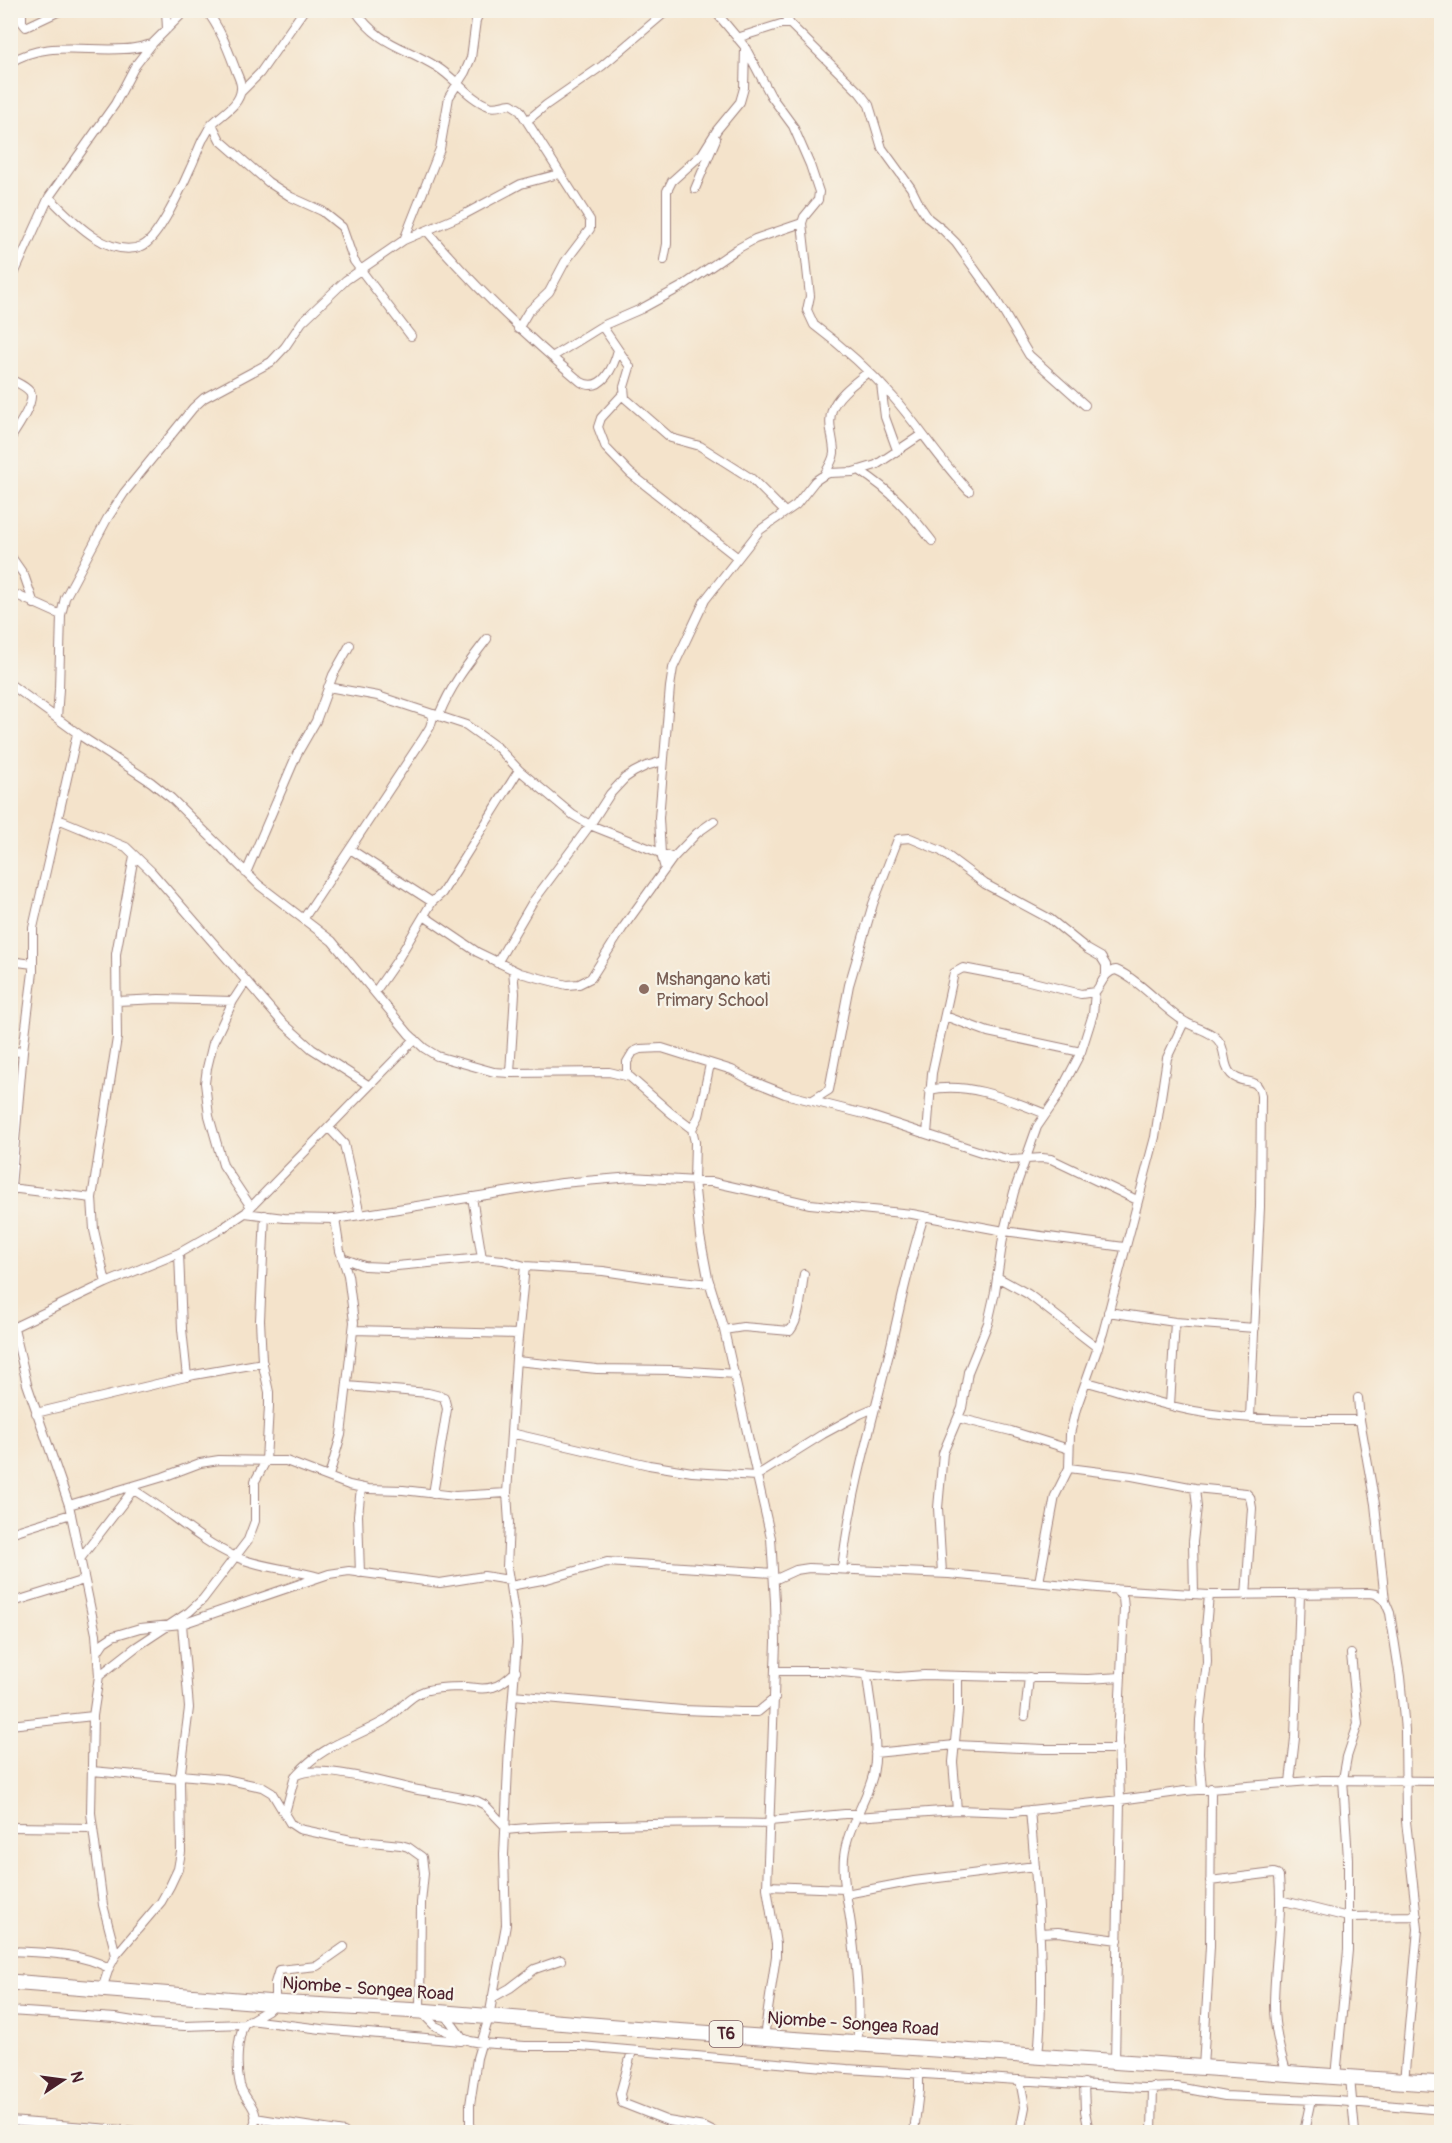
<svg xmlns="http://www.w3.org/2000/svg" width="1452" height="2143" viewBox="0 0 1452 2143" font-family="Pangolin,sans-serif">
  <rect width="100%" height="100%" fill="#f7f3e8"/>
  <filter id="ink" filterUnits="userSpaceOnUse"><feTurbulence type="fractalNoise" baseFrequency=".0167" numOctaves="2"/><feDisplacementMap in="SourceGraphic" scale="12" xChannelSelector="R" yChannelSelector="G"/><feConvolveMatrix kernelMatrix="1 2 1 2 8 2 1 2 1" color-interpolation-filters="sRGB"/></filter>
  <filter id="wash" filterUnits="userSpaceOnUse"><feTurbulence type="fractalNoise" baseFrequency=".008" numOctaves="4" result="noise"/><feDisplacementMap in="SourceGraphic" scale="24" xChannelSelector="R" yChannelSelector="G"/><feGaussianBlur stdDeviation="1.35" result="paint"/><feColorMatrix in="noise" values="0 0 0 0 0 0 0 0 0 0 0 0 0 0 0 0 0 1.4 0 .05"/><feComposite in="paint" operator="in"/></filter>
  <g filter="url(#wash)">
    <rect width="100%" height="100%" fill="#f4e3cb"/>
  </g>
  <g filter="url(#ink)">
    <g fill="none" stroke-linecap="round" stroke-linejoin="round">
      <!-- street casing -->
      <g stroke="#9f817b" stroke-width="10">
        <path id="street" d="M22 10V22L26 27 62 10
          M166 10 167 29
          M355 10C379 46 404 46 437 67 455 78 469 99 489 106 497 109 503 104 511 104L519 109 590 220V229L565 262 549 292 528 312 518 329
          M714 10 745 47 771 96 793 126 810 165 819 192 818 200 804 217 802 223 810 296 807 310 814 325C842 346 870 371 893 397 920 428 941 462 969 491
          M782 10 790 24
          M737 38 781 24H790L860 93 869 105 882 148 911 188 920 206 928 218 943 230 956 243 994 296 1029 355 1085 405
          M10 63C43 40 87 52 124 49 134 49 143 46 152 44
          M241 92 260 73 304 10
          M528 120 546 105 602 66 668 10
          M212 124 220 140 268 182 291 197 322 211 342 227 354 261 411 336
          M695 189 716 139
          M49 197C70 218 108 260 142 246 158 240 183 185 190 169 195 159 198 149 203 139 206 135 209 128 212 124 222 114 240 105 241 89 242 82 237 75 235 68 227 47 220 28 206 10
          M427 231C474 287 525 335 581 382 602 394 614 366 618 350
          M404 240 440 149 449 97 465 72 471 58 476 20 481 10
          M664 260 667 244V191L672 181 702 154 717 130 740 102 744 88 745 48
          M10 283 49 197 115 104 135 66 152 44 186 10
          M602 326 630 367 624 387 625 398 671 438 700 446 752 479 785 512
          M552 357 602 326 641 309 681 287 737 249 755 239 802 223
          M10 379C17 383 26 386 30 392 36 401 16 430 10 439
          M881 384 885 417 897 450
          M624 393 601 418 598 427 606 448 630 473 738 558
          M859 470C894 493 907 509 932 541
          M824 475C828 468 833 461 834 453 834 438 827 425 832 410 837 395 856 382 868 372
          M10 555 24 575 34 604
          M10 592 61 615
          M10 684 84 738 151 782 171 798 259 885 332 941 409 1034 424 1048 437 1056 494 1072 510 1073 609 1072 630 1077 671 1113 692 1129 695 1142 694 1181 700 1236 708 1278 724 1330 771 1538 775 1602 776 1642 767 1888 776 1944V1956L764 2037
          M328 687 378 696 466 725 498 748 519 770 573 815 590 825 673 858
          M439 715C451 685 467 665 487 639
          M57 718 59 689 61 615 65 598 107 519 124 493 193 408 204 398 271 362 285 347 302 322 346 280 404 240 465 214 521 184 559 174
          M58 819 126 847 151 871 281 1021 312 1049 368 1085
          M350 849 432 902
          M665 869 661 854 659 818 670 687 673 668 680 653 705 600 760 530 796 505 815 481 824 475 829 473 853 472 876 465 921 435
          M246 873 297 754 316 721 333 675 350 645
          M424 916 477 952 520 973 567 985 579 984 591 978 622 929 673 858 697 833 714 821
          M304 918 422 740 430 727 434 714
          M10 961 33 964
          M497 963 532 903 590 825 610 794 625 778 634 772 646 766 663 761
          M246 981 233 1001 213 1043 207 1068 205 1083 209 1116 223 1165 251 1207
          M375 992 398 959 432 902 442 893 519 770
          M117 1001 159 999 233 1001
          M945 1016 988 1032 1081 1052
          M10 1052 23 1051
          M510 1073 515 993 513 970
          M627 1075V1062L633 1052 640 1049 662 1048 732 1070 750 1080 785 1094 868 1115 984 1153 1011 1160 1042 1158 1051 1159 1137 1200
          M929 1090C968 1081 1010 1100 1046 1114
          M813 1100 829 1090 849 985 873 904 898 839 910 838 941 851 985 884 1050 919 1087 949 1101 957 1106 965V975
          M329 1128 344 1144 360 1215
          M692 1129 699 1116 710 1064
          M927 1134 932 1073 954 973 963 968 1021 979 1081 994 1095 992C1102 984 1105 971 1116 970 1138 979 1162 1007 1182 1020 1193 1028 1210 1030 1218 1040 1227 1050 1222 1065 1231 1074 1243 1087 1258 1074 1261 1096L1260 1207 1250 1417
          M10 1188 92 1198
          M472 1197 482 1258
          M10 1198 23 1051 33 972V928L77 734
          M247 1211C303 1153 359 1096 415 1039
          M179 1253 182 1329 187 1377
          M342 1258 364 1266 386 1267 482 1258 503 1260 525 1266 603 1271 651 1278 710 1284
          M997 1277 1028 1294 1098 1348
          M106 1283 94 1230 92 1198 117 1038 116 954 134 856
          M1108 1312 1175 1322 1255 1328
          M14 1328 27 1384 69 1505 96 1634 99 1676 93 1716 91 1813 103 1905 116 1955
          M10 1329 106 1283 179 1253 218 1231 245 1213 284 1218 335 1219 562 1183 632 1177 712 1182 810 1204 912 1214 1004 1231 1124 1247
          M353 1330 518 1334
          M724 1330 743 1327 790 1331C801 1317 801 1292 804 1274
          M516 1361 597 1369 675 1370 735 1374
          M1087 1382C1122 1391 1157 1404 1194 1411 1248 1421 1304 1420 1360 1420
          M347 1386 428 1393 444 1397 447 1409 433 1494
          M1358 1398 1360 1420 1375 1504 1385 1601
          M1170 1405 1175 1322
          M36 1413 194 1375 263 1363
          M958 1418 1011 1431 1069 1449
          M511 1433 649 1465 692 1472 756 1476 823 1434 860 1414 876 1407
          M1069 1468 1132 1476 1195 1488 1246 1493 1250 1497 1252 1508 1246 1596
          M329 1476 341 1435 354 1322 348 1275 340 1251 335 1219
          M130 1488C166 1508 196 1539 234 1556 257 1567 292 1569 319 1577
          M69 1505 163 1477 200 1463 219 1460 286 1461 349 1485 368 1489 403 1490 455 1496 507 1493
          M10 1533 71 1514
          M80 1559 133 1490
          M842 1569C850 1497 871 1425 889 1354 900 1308 909 1261 924 1216
          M360 1573 358 1515 361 1488
          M942 1573 938 1508 943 1453 962 1408 968 1372 988 1323 995 1292 1004 1231 1014 1192 1037 1127 1057 1098 1081 1052 1093 1014 1095 992
          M774 1580 796 1570 809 1568 949 1574 1109 1589 1209 1595 1369 1593 1376 1594 1385 1601 1390 1613 1400 1677 1405 1730 1406 1821 1418 1929 1404 2082
          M1039 1582 1055 1496 1069 1468 1070 1434 1076 1409 1103 1333 1155 1137 1167 1058 1184 1022
          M510 1586 547 1579 607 1562 773 1573
          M1115 1589 1123 1598 1124 1608 1118 1740 1120 1800 1115 2062
          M1194 1594 1193 1542 1197 1507 1195 1488
          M10 1603 84 1580
          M98 1651 104 1642 113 1636 140 1628 182 1624 329 1574 349 1571 440 1583 484 1576 509 1580
          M775 1671H830L898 1677 924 1675 1088 1679 1121 1677
          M99 1676 136 1647 189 1612 203 1599 248 1540 255 1521V1481L266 1461 269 1406V1392L262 1361 260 1320 265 1215
          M513 1695 682 1710 741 1712H758L775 1698
          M1025 1716 1029 1677
          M10 1725 93 1716
          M875 1753 955 1745 1044 1749H1119
          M92 1771 180 1779
          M297 1774C324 1744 351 1740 384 1721 398 1713 408 1696 424 1691 437 1687 452 1687 466 1687 475 1688 484 1690 493 1687 502 1685 509 1677 516 1671
          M180 1775 225 1779 262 1787 272 1793 290 1823 299 1829 351 1840 401 1845 408 1847 422 1857 424 1873 421 1903 420 2011 435 2026 470 2041 481 2043 525 2046H581L847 2069 1143 2088 1177 2087 1225 2096 1338 2101 1442 2110
          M1290 1782 1295 1738 1300 1594
          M1202 1789 1199 1754 1200 1720 1207 1662 1206 1628 1209 1595
          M957 1810 953 1762 958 1711V1676
          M1030 1810C1037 1892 1046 1974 1038 2056
          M285 1813 295 1776C316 1762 388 1784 413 1789 435 1793 456 1796 477 1801L485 1805 506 1827
          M856 1817 957 1810 1013 1812 1120 1800 1185 1791 1323 1780 1442 1781
          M770 1821 845 1814H857
          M10 1827 92 1828
          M506 1830C541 1826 574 1826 608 1825 662 1824 715 1822 769 1824
          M1210 1881 1274 1873 1277 1874 1279 1877C1283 1920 1274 1963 1274 2006 1274 2029 1280 2052 1287 2074
          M767 1886 845 1889
          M846 1894 914 1881 1035 1866
          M1280 1900 1348 1917 1417 1916
          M1040 1933 1058 1932 1118 1940
          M10 1951C44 1953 79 1952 109 1968
          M102 1989 109 1968 116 1955 161 1902 170 1886 178 1869 181 1852 180 1779 189 1708 182 1624
          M492 1998 510 1988 535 1969 561 1960
          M10 2011 115 2018 152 2024 185 2026 244 2024
          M445 2014 462 2038
          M250 2020 321 2029 461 2041
          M857 2044C861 2004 856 1964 851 1925 848 1902 842 1880 844 1857 847 1827 866 1803 873 1775 880 1742 870 1708 867 1675
          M632 2051 620 2094 622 2103 668 2121 704 2127 714 2132
          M1203 2068 1210 1946 1211 1788
          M1336 2077 1348 1950V1859L1343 1779 1347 1757 1358 1724 1351 1654
          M1350 2078 1355 2132
          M1020 2080 1025 2107 1020 2132
          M1084 2083 1085 2111 1089 2132
          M255 2118 344 2132
          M10 2121 148 2132
          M251 2132C264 2109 245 2103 240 2085 236 2068 237 2040 244 2024L268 2010 275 2003V1983L279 1970 317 1966 344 1947
          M470 2132V2105L477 2058 489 2017 506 1925 504 1855 509 1745 517 1643 516 1625 507 1567 509 1523 507 1493 516 1358 525 1266
          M914 2132 919 2091V2073
          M1152 2132 1153 2087
          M1304 2132 1311 2099"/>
      </g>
      <!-- highway casing -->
      <g stroke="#9f817b" stroke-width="17">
        <path id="highway" d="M10 1982 275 2003 420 2011 629 2028 1442 2084"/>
      </g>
      <!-- street -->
      <use href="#street" stroke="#fff" stroke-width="8"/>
      <!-- highway -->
      <use href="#highway" stroke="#fff" stroke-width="15"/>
    </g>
  </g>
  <!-- markers -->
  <circle fill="#8d6e63" stroke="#f7f3e8" stroke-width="2" cx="644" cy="989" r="6"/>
  <g text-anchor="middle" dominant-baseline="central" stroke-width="4.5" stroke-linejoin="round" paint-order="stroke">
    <!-- shield labels -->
    <rect fill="#f7f3e8" stroke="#7e5f64" stroke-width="1.5" x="709.5" y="2021" width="33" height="26" rx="4.5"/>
    <g font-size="16" font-weight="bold" fill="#4a1f2b">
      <text x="726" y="2034">T6</text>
    </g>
    <!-- education labels -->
    <g font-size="18" fill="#785e54" stroke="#f7f3e8" text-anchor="start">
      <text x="656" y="979">Mshangano kati<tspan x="656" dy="21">Primary School</tspan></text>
    </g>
    <!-- street labels -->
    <g font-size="18" fill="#4a1f2b" stroke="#f7f3e8">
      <text transform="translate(368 1989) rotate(4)">Njombe - Songea Road</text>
      <text transform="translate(853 2024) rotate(4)">Njombe - Songea Road</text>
    </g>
  </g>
  <!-- margin -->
  <rect width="1452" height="2143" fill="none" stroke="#f7f3e8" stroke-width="36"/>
  <!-- north arrow -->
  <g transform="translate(63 2080) rotate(77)" stroke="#f7f3e8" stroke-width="4.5" paint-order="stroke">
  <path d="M0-4.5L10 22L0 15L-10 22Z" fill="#4a1f2b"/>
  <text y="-9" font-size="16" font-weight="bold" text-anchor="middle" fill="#4a1f2b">N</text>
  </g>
</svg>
